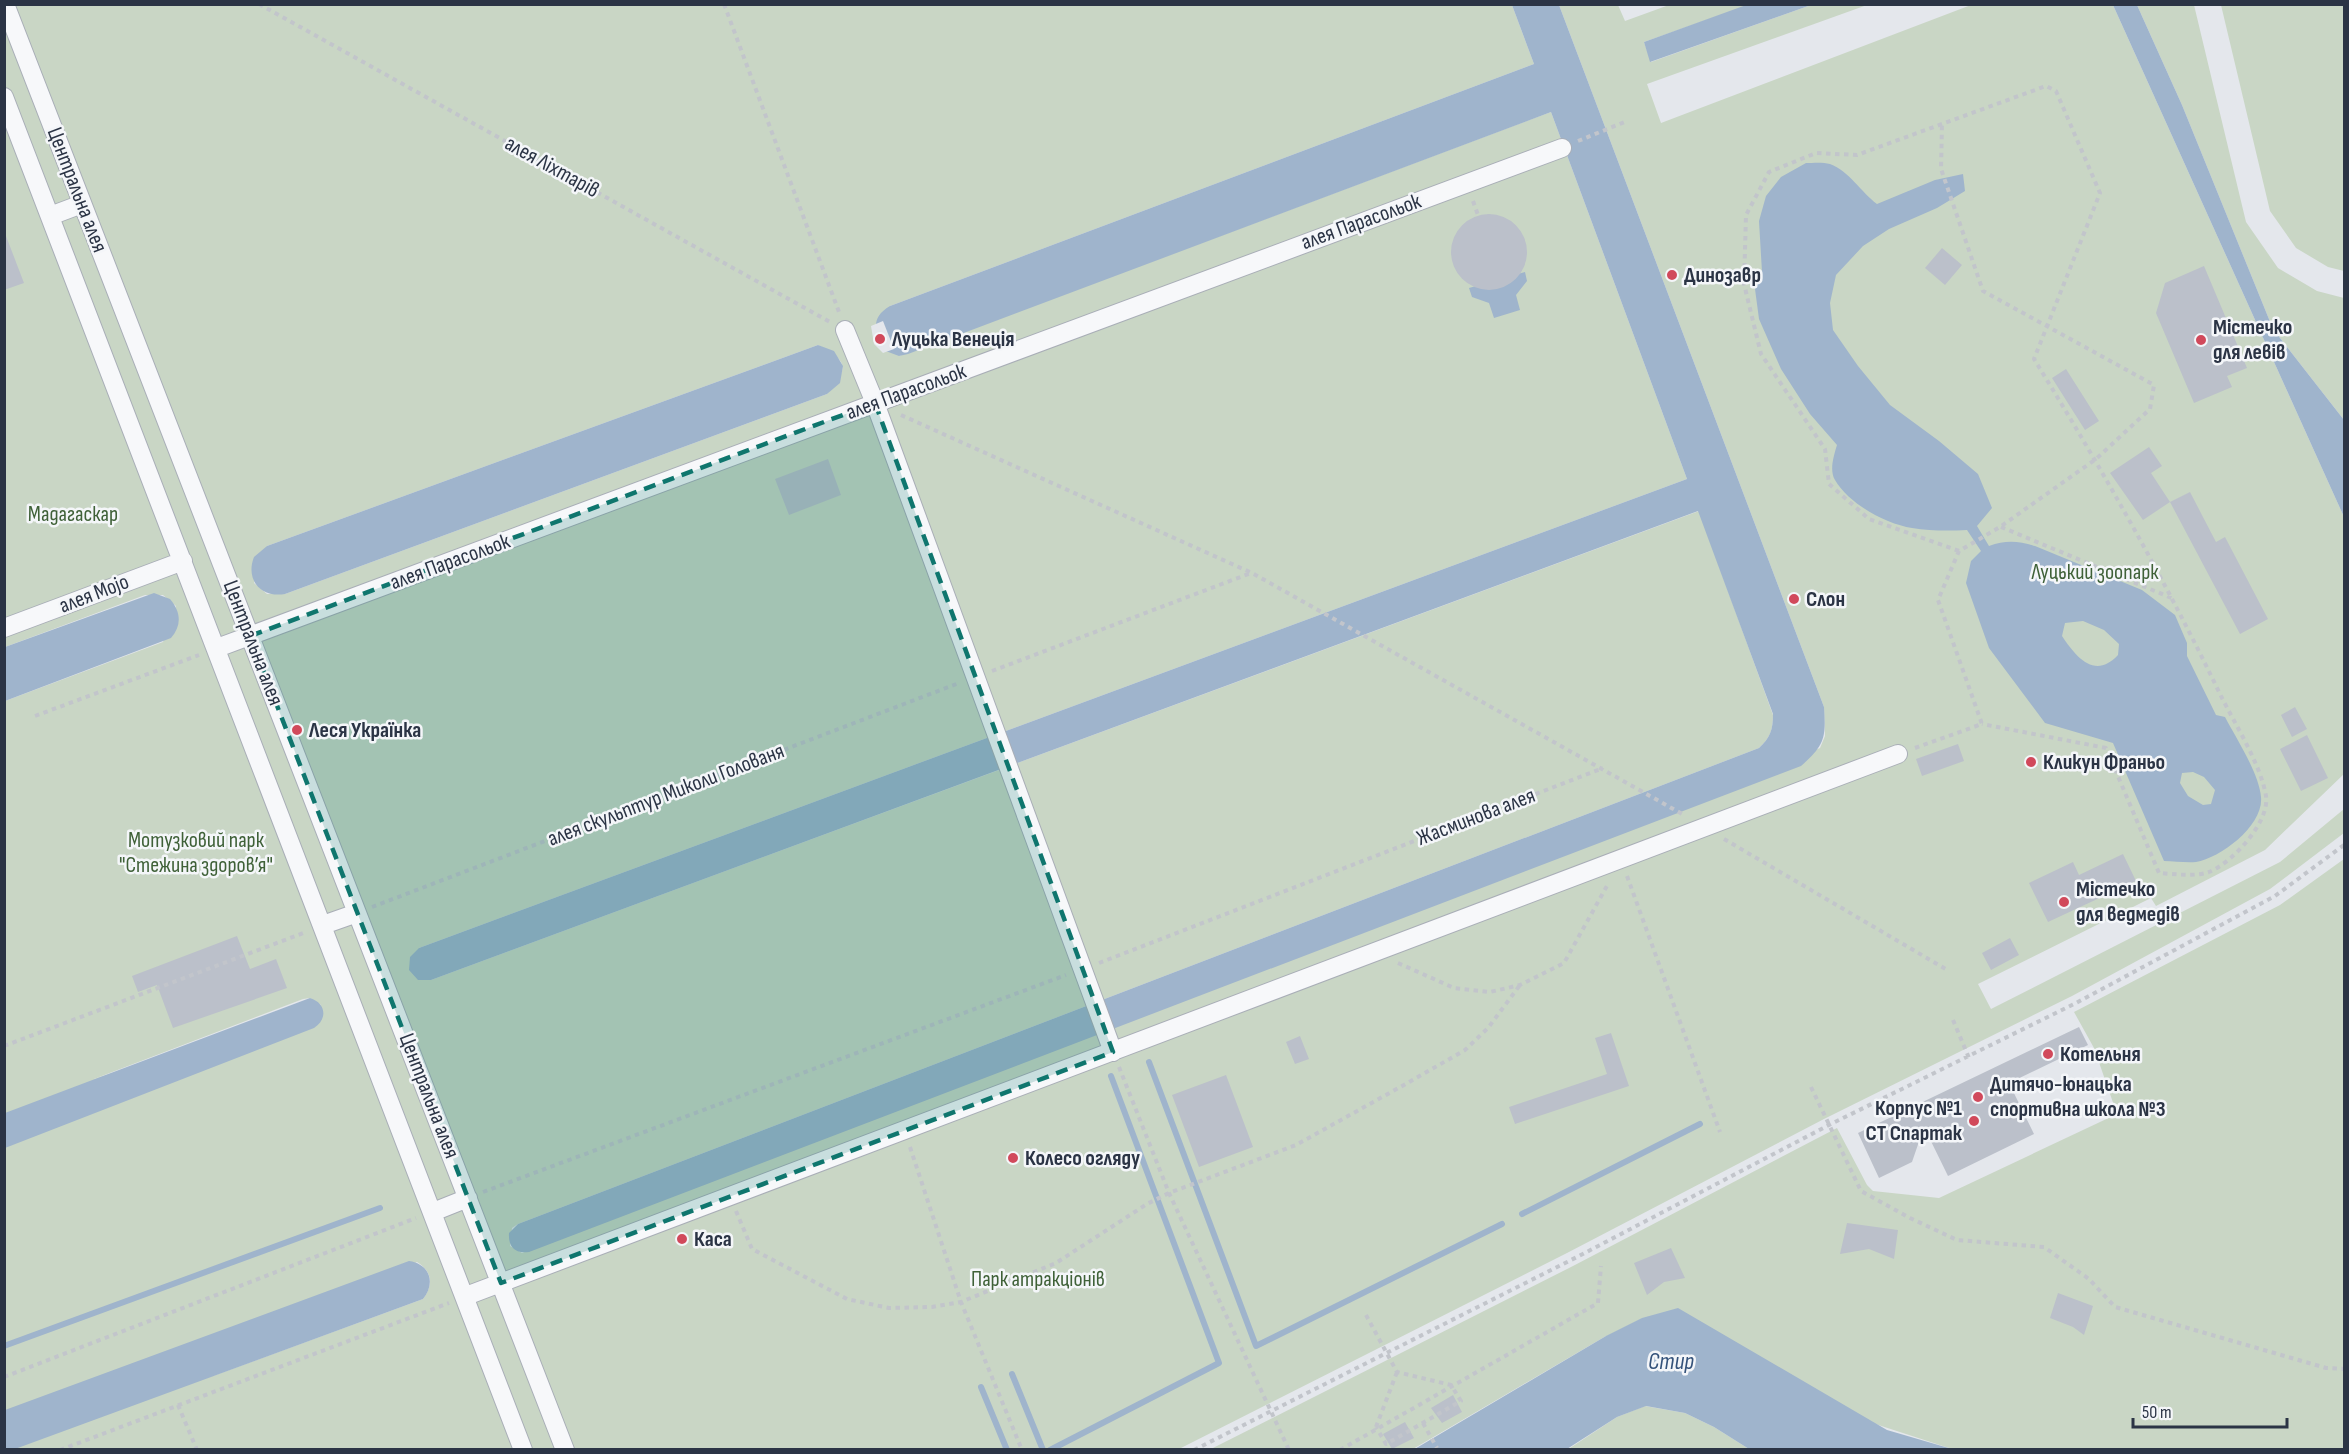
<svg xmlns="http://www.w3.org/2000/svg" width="2349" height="1454" viewBox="0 0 2349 1454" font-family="'Sofia Sans Condensed',sans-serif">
  <rect width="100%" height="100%" fill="#e4e7ec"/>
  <!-- green -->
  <path fill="#c9d6c5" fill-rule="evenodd" d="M5 5H1512L1534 64 890 306 899 356 1551 112 1687 479 419 948 431 980 1699 511 1773 715C1773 730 1770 738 1759 748L518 1224 512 1228 510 1246 522 1253 1820 748 1825 736 1824 707 1559 5H1618L1625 21 1669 5H1749L1644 42 1651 62 1811 5H1867L1647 84 1661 123 1971 5H2113L2344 517V774L2265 850 2156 906 2151 898 1978 984 1991 1009 2280 862 2344 809V833L2270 889 2072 996 1824 1119 1567 1253 1179 1449H5V701L163 642 176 606 163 595H145L5 647ZM818 345C849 362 849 367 827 394L285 594H267L254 583 267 546ZM310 998 321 1005 94 1079 303 999ZM417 1262C432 1271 434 1285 423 1299L213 1376Z
    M2137 5H2194L2246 222 2278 268 2317 291 2344 298V420L2273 329 2182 105Z
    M2221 5H2344V271L2328 267 2296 248 2270 211Z
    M2344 859V1449H1952L1606 1336 1413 1449 1209 1450 1573 1266 1837 1128 1867 1185 1873 1191 1939 1198 2117 1114 2094 1048 2074 1012 2280 905Z
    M1645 1406 1685 1413 1714 1427 1749 1449 1567 1450 1617 1417Z"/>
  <!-- water -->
  <path fill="#9fb4cc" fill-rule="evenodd" d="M1749 4 1811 5 1650 62 1644 42Z
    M1512 5H1559L1824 707C1826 738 1825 745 1801 766L529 1252C515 1254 508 1247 509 1233L518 1224 1759 748C1770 738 1773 730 1773 714L1698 511 431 980H418L409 970 410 957 419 948 1687 479 1551 112 908 354 899 356 883 350C875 330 870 318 890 306L1534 64Z
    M2113 5H2137L2182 105 2273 329 2344 420V517Z
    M1806 163C1813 163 1823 162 1830 164 1849 171 1861 192 1877 204L1935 180 1963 174 1965 191 1937 208 1889 229 1863 246 1836 275 1830 303 1833 330 1858 366 1890 405 1939 441 1978 474 1992 508 1977 526 1989 546C2006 540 2018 541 2035 546L2142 590 2175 615 2187 643V656L2216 715 2225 717C2236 738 2259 773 2261 797 2264 825 2221 858 2196 862 2186 863 2174 861 2164 861L2113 743 2045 723 1989 648 1966 583 1971 561 1981 551 1967 530C1949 531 1930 531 1912 528 1886 524 1849 504 1835 480 1829 470 1834 455 1837 445L1810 414 1781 369 1759 319 1755 289 1762 272 1759 221 1766 196 1781 177ZM2083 621 2104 630 2119 644 2118 655C2095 680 2076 657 2062 636L2065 623ZM2193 772 2204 777 2215 790 2211 804 2203 805 2188 796 2180 783 2182 773Z
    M1525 272 1527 281 1516 295 1520 310 1494 318 1489 303 1472 297 1469 288Z
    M818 345 834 351 843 366 840 383 827 394 285 594C261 598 245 580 254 557L267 546Z
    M154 593 170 599C181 612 182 625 171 638L5 701V647Z
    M310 998C326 1003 328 1019 314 1028L5 1148V1113Z
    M409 1261C430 1264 436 1283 423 1299L15 1449H5V1410Z
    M1678 1308 1887 1430 1952 1449H1749L1714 1427 1685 1413 1646 1406 1617 1417 1567 1449 1413 1450 1606 1336 1642 1318Z"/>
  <!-- pier -->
  <path fill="#e4e7ec" d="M883 321 894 349 883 353 874 344 871 326Z"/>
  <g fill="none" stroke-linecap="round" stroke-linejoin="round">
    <!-- stream -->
    <path stroke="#9fb4cc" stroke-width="6" d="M1149 1062 1256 1346 1502 1224
      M1522 1214 1700 1124
      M4 1346 380 1208
      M1012 1374 1043 1450
      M981 1387 1007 1450
      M1050 1450 1219 1363 1111 1076"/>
  </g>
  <!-- building -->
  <path fill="#bbc0ca" d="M1451 252a38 38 0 1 1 76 0a38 38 0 1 1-76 0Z
    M6 236 24 283 4 290V237Z
    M1942 248 1962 265 1945 285 1925 268Z
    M2204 266 2247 368 2227 376 2232 387 2194 403 2156 313 2165 283Z
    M2066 369 2099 421 2085 430 2052 378Z
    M2149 447 2162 466 2151 473 2170 502 2143 520 2110 473Z
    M828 459 841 495 789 515 775 479Z
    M2190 492 2216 542 2225 537 2268 619 2240 634 2170 502Z
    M2295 707 2307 729 2292 737 2281 715Z
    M2307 735 2328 778 2301 791 2280 749Z
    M1958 744 1964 761 1922 776 1916 759Z
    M2123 854 2136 881 2048 922 2029 883 2073 862 2079 875Z
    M237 936 250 969 276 959 287 988 173 1028 157 985 138 992 132 976Z
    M2010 938 2019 955 1991 970 1982 953Z
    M2079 1027 2088 1045 2009 1083 2034 1134 1948 1176 1924 1127 1912 1162 1879 1178 1858 1133Z
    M1611 1033 1629 1086 1515 1124 1509 1107 1607 1074 1595 1038Z
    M1300 1036 1309 1059 1295 1064 1286 1042Z
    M1226 1075 1253 1147 1199 1167 1172 1095Z
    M1847 1223 1898 1230 1894 1259 1869 1249 1840 1254Z
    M1671 1248 1685 1278 1664 1282 1647 1295 1634 1263Z
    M2058 1293 2093 1306 2084 1335 2073 1327 2050 1318Z
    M1453 1395 1462 1412 1442 1423 1431 1408Z
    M1405 1422 1414 1438 1392 1449 1383 1434Z"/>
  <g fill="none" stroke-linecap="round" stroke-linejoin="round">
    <!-- pedestrian casing -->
    <g stroke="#a9aeb7" stroke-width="20">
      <path id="pedestrian" d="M5 4 565 1450
        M4 97 523 1450
        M50 216 82 204
        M845 330 875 403 1113 1052
        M4 628 183 561
        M217 648 1562 148
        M323 925 357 913
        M433 1212 468 1198
        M466 1296 1898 754"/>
    </g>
    <!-- path -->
    <path stroke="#c2c5cb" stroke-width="4" stroke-dasharray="4.5 4.5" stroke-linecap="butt" d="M259 4 830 322
      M724 4 839 312
      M1578 141 1627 121
      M1473 201 1478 215
      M901 415 1252 573 1684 815
      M2001 527 2174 599
      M1959 551 1869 519 1829 484 1825 449 1761 354 1744 284 1746 215 1769 172 1816 153 1857 155 2046 86 2056 91 2100 193 2034 359C2102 469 2165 580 2221 696 2235 724 2261 765 2266 796 2270 822 2232 863 2209 872 2195 877 2174 874 2159 873L2106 748 1982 724
      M992 671 1251 573
      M35 716 199 655
      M1915 748 1982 724 1938 600 1959 551 2000 527 2096 459 2150 409 2154 385 1983 291 1941 169 1942 124
      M1724 839 1949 971
      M1627 876 1720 1132
      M372 907 959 683
      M1099 963 1603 768
      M1398 963 1454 988 1490 992 1520 985 1564 963 1608 884
      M1953 1020 1969 1058
      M4 1046 306 932
      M1119 1067 1169 1193 1289 1450
      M1811 1087 1861 1191 1910 1218 1957 1240 2044 1247 2089 1279 2115 1307 2326 1368 2344 1369
      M910 1147 961 1302 1022 1450
      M483 1192 1066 975
      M736 1211 752 1249 847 1299 889 1308 932 1307 961 1302 1056 1263 1147 1204 1169 1193 1296 1145 1411 1081 1465 1050 1488 1028 1520 985
      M1366 1315 1397 1372 1451 1385 1461 1401 1386 1444 1376 1427
      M4 1377 416 1218
      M178 1405 197 1450
      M1423 1423 1437 1448
      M1376 1427 1397 1372
      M60 1450 449 1303
      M1194 1450 1579 1256 1829 1125 2076 1003 2275 896 2344 845
      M1340 1450 1598 1303 1601 1266"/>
    <!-- pedestrian -->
    <use href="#pedestrian" stroke="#f7f8fa" stroke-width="18"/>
  </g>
  <!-- marked area -->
  <path fill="#0f766e" fill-opacity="0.2" stroke="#0f766e" stroke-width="4.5" stroke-dasharray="12 8" stroke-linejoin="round" d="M875 403 1113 1052 501 1283 250 636Z"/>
  <!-- markers -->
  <g fill="#d1495b" stroke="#f4f6f9" stroke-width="2">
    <circle cx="1672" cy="275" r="6"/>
    <circle cx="880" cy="339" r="6"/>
    <circle cx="2201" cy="340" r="6"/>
    <circle cx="1794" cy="599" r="6"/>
    <circle cx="297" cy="730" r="6"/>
    <circle cx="2031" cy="762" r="6"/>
    <circle cx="2064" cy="902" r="6"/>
    <circle cx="2048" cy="1054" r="6"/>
    <circle cx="1978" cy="1097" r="6"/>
    <circle cx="1974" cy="1121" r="6"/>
    <circle cx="1013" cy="1158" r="6"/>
    <circle cx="682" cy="1239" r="6"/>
  </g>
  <g text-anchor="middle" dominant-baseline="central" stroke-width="5" stroke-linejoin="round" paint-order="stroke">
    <!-- street labels -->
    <g font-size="22" fill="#2b3445" stroke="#f4f6f9">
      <text transform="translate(552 167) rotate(29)">алея Ліхтарів</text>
      <text transform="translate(77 190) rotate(69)">Центральна алея</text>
      <text transform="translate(1361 222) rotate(-20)">алея Парасольок</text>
      <text transform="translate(906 392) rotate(-20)">алея Парасольок</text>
      <text transform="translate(450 562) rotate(-20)">алея Парасольок</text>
      <text transform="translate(94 594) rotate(-21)">алея Mojo</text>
      <text transform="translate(253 643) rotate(69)">Центральна алея</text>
      <text transform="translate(666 795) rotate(-21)">алея скульптур Миколи Голованя</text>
      <text transform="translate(1476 817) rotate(-21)">Жасминова алея</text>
      <text transform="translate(429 1096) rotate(69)">Центральна алея</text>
    </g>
    <!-- poi labels -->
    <g font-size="22" font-weight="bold" fill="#2b3445" stroke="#f4f6f9" text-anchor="start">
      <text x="1684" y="275">Динозавр</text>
      <text x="2213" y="327">Містечко<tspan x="2213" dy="25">для левів</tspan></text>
      <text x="892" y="339">Луцька Венеція</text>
      <text x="1806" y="599">Слон</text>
      <text x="309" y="730">Леся Українка</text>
      <text x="2043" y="762">Кликун Франьо</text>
      <text x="2076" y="889">Містечко<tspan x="2076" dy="25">для ведмедів</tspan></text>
      <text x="2060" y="1054">Котельня</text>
      <text x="1990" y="1084">Дитячо-юнацька<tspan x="1990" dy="25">спортивна школа №3</tspan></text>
      <text x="1962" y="1108" text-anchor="end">Корпус №1<tspan x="1962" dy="25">СТ Спартак</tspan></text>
      <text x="1025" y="1158">Колесо огляду</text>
      <text x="694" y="1239">Каса</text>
    </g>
    <!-- park labels -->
    <g font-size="22" fill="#3f6138" stroke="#f4f6f9">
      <text x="73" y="514">Мадагаскар</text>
      <text x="2095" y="572">Луцький зоопарк</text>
      <text x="196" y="840">Мотузковий парк<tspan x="196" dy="25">"Стежина здоров’я"</tspan></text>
      <text x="1038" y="1279">Парк атракціонів</text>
    </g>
    <!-- water labels -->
    <g font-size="24" font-style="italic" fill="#34527a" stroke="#f4f6f9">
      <text x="1671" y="1361">Стир</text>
    </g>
  </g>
  <!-- border -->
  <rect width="2349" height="1454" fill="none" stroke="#2b3445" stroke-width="12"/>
  <!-- scale -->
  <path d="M2133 1418v9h154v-9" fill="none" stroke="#2b3445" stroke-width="3"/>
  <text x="2142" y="1418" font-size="18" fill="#2b3445" stroke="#f4f6f9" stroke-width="4.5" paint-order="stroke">50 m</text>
</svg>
